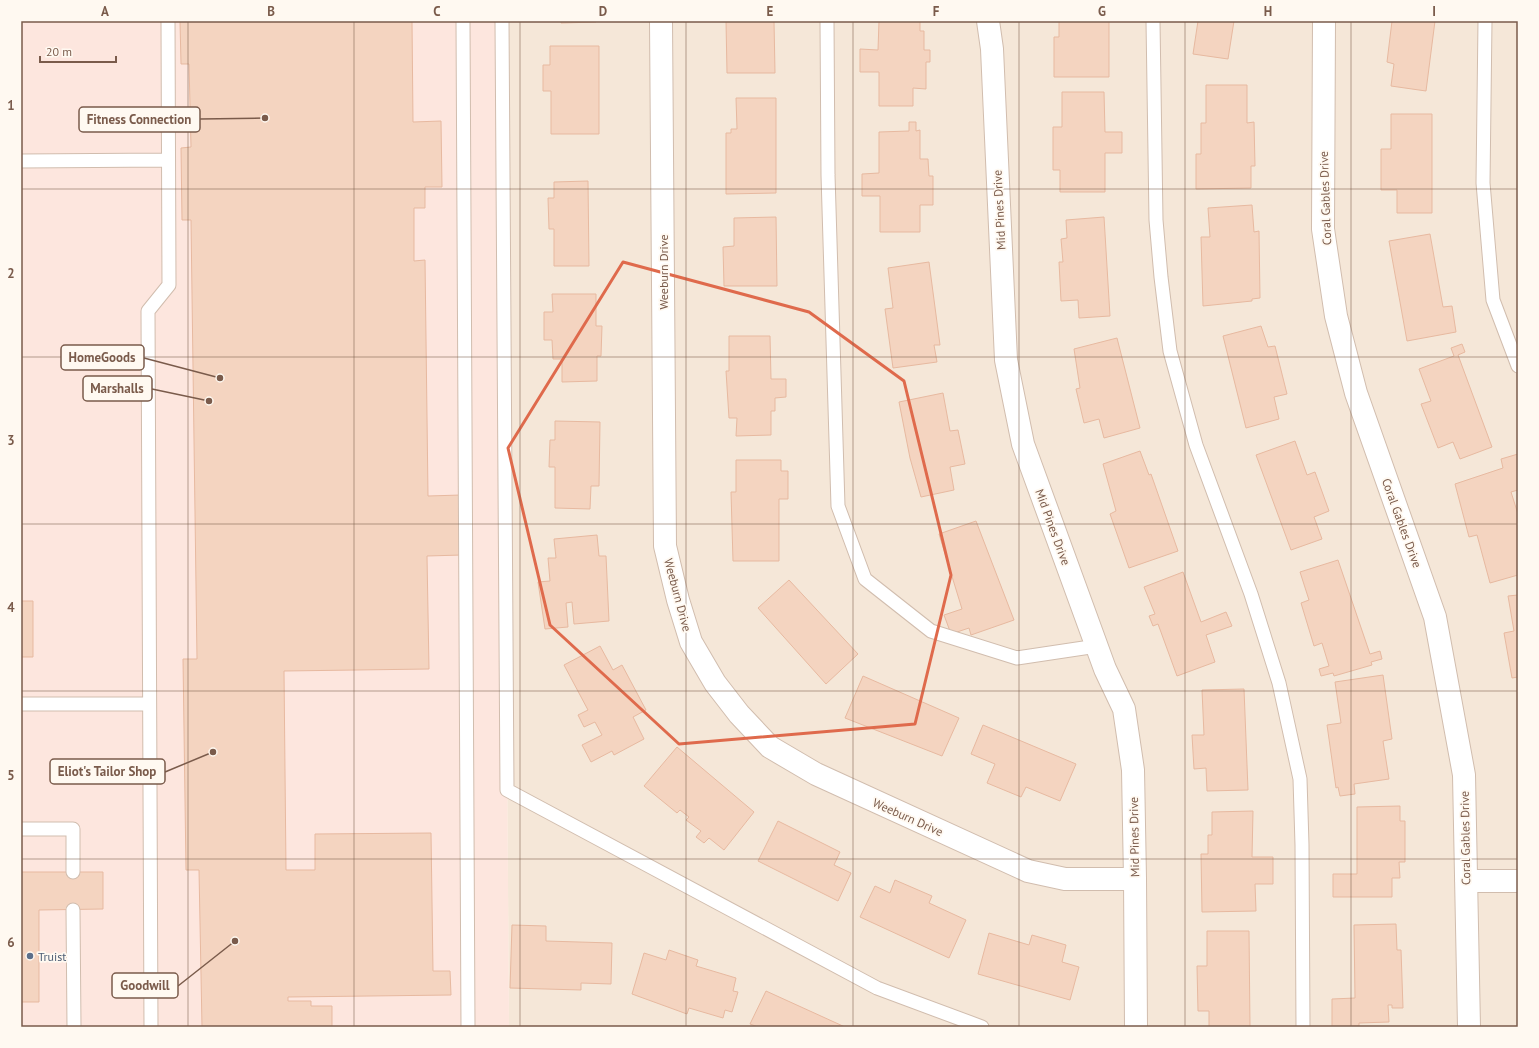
<svg xmlns="http://www.w3.org/2000/svg" width="1539" height="1048" viewBox="0 0 1539 1048" font-family="'PT Sans',sans-serif">
  <rect width="100%" height="100%" fill="#fdf5ea"/>
  <!-- residential -->
  <path fill="#f5e7d8" d="M502 21H1518V1027H509Z"/>
  <!-- commercial -->
  <path fill="#fde6de" d="M21 21H502L509 1027H21Z"/>
  <!-- building -->
  <path fill="#f4d4c0" stroke="#e7b9a0" d="M180 21H412L413 122 441 121 442 187H425V208H414V261L425 260 428 496 461 495 462 555 427 556 429 669 284 671 286 870H315V834L431 833 433 971H450L451 995 288 997V1001H311V1006H332V1027H202L199 870H186L183 659H197L191 220H182L181 148 191 147 189 64H181Z
    M561 21H596V22L561 23Z
    M726 21H774L775 73H727Z
    M879 21H920V31H924V50H930V62H926V89L913 88V106H879V72H860V49L878 50Z
    M1059 21H1109V77H1054V37H1059Z
    M1198 21H1234L1228 59 1193 54Z
    M1392 21H1435L1426 91 1391 86 1394 64 1387 62Z
    M550 46H599V134H551V91H543V65H550Z
    M1206 85H1247V123L1254 122 1255 166H1251V188L1196 189V154H1201V123H1206Z
    M1062 92H1104L1105 132H1122V153H1105V192H1060V170H1053V127H1062Z
    M736 98H776V193L726 194V133H731V129H737Z
    M1391 114H1432V213H1397V190H1381V149H1391Z
    M909 122H916V131L920 130V159H928L929 176H933V205H920V232H880V196H862V174L879 173V132L909 131Z
    M588 181 589 266H554V229H549L548 198H554V182Z
    M1252 205 1254 232 1259 231 1260 298 1252 299V301L1203 306 1201 237H1210L1208 208Z
    M776 217 777 286H724L723 247 734 246V218Z
    M1104 217 1110 316 1079 318 1078 300 1061 301 1059 262H1063L1061 239 1067 238 1066 220Z
    M1430 234 1443 307 1452 306 1456 332 1407 341 1389 241Z
    M929 262 940 345H934L937 362 893 368 885 309 893 308 888 268Z
    M552 294H596V326H602L601 356H597V381L562 382V359H553L552 340H544V312H553Z
    M1261 326 1268 347 1275 346 1287 394 1274 397 1279 419 1246 428 1223 336Z
    M729 336H770L771 379H786V397L775 398V411H771V435L736 436 737 418H729L726 371H729Z
    M1117 338 1140 428 1104 438 1099 419 1084 423 1076 389 1080 388 1074 349Z
    M1462 344 1465 352 1458 355 1492 447 1460 459 1453 442 1438 448 1421 404 1431 401 1419 369 1454 356 1451 348Z
    M943 393 950 431 958 430 965 464 950 467 954 490 921 497 910 458 899 402Z
    M555 421 600 422 599 486H591L590 509 555 508V467H549L550 440H555Z
    M1295 441 1307 475 1315 472 1329 511 1314 517 1322 539 1291 550 1256 455Z
    M1140 451 1149 475 1151 474 1178 551 1129 568 1110 514 1116 511 1103 464Z
    M1518 454V490L1511 492 1518 514V575L1490 583 1477 535 1469 537 1455 484 1503 468 1501 459Z
    M736 460H781V471H788V499H779V561H733L731 492H736Z
    M976 521 1014 620 971 635 969 628 951 634 944 615 962 609 939 534Z
    M597 535 599 556H606L609 621 574 624 572 602 566 603 568 627 545 629 538 582 550 581 548 558H556L554 539Z
    M1338 560 1370 654 1380 651 1382 659 1371 662 1372 665 1334 676 1333 673 1321 676 1319 669 1329 666 1322 643 1314 646 1301 603 1309 600 1300 572Z
    M1183 572 1201 622 1226 612 1232 626 1206 635 1215 662 1177 676 1158 624 1153 626 1149 616 1155 614 1144 587Z
    M789 580 858 654 826 684 758 608Z
    M1518 595V677L1512 678 1504 633 1514 631 1508 596Z
    M21 601H33V657H21Z
    M600 646 613 670 622 665 646 710 633 717 644 739 614 755 612 751 591 762 582 745 602 735 595 722 584 727 578 715 588 710 564 665Z
    M1383 675 1392 739 1383 741 1389 779 1354 784 1355 794 1340 796 1338 787 1336 788 1327 725 1341 723 1335 682Z
    M863 676 959 718 942 756 845 718Z
    M1244 689 1248 790 1207 791 1206 768 1194 769 1192 735H1204L1202 690Z
    M983 725 1076 764 1060 801 1026 787 1021 797 987 783 995 764 971 754Z
    M677 747 754 812 724 850 709 838 704 843 696 837 701 831 686 820 689 817 680 810 677 813 644 786Z
    M1400 806V821H1405V862H1399L1400 878H1392V897H1333V874H1357V807Z
    M1253 811 1252 857H1273V884H1255L1256 911 1202 912 1201 854H1208V835H1212V812Z
    M778 821 840 852 834 865 851 873 838 901 758 861Z
    M21 872H103V909L39 910V1002H21Z
    M895 880 932 896 929 903 966 920 949 958 860 917 875 886 890 893Z
    M1396 924 1397 950H1401L1403 1008H1392V1005H1388L1389 1022 1359 1023V1026L1332 1027V999L1355 998 1354 925Z
    M512 925 546 926V941L612 943 611 984 581 983V990L510 988Z
    M1207 931H1249L1250 1027H1209V1011H1198L1197 966H1207Z
    M989 933 1029 945 1032 935 1066 945 1062 962 1079 967 1070 1000 978 974Z
    M669 950 698 960 696 966 736 978 733 991 738 992 732 1012 725 1010 723 1018 689 1008 687 1014 632 994 644 953 666 960Z
    M766 991 845 1027H758L750 1024Z"/>
  <g fill="none" stroke-linecap="round" stroke-linejoin="round">
    <!-- service casing -->
    <g stroke="#d1bdae" stroke-width="15">
      <path id="service" d="M463 21 468 1027
        M502 21 507 790 877 988 982 1027
        M827 21 828 175 838 506 865 579 931 631 1017 658 1097 646
        M1153 21 1156 220 1161 277 1170 351 1196 445 1251 594 1279 683 1300 779 1302 845 1303 1027
        M1485 21 1483 183 1493 300 1518 366
        M21 161 168 160
        M21 704H149
        M21 829H73V872
        M73 910 74 1027
        M151 1027 148 311 169 285 168 21"/>
    </g>
    <!-- minor casing -->
    <g stroke="#d1bdae" stroke-width="24">
      <path id="minor" d="M661 21 665 546 678 600 691 642 715 683 739 714 770 747 816 774 1028 871 1065 879H1135
        M988 21 992 49 1006 360 1023 444 1105 669 1124 709 1133 770 1135 879 1136 1027
        M1324 21 1323 229 1336 316 1356 393 1435 617 1464 775 1469 1027
        M1466 881H1518"/>
    </g>
    <!-- service -->
    <use href="#service" stroke="#fff" stroke-width="13"/>
    <!-- minor -->
    <use href="#minor" stroke="#fff" stroke-width="22"/>
  </g>
  <!-- marked area -->
  <path fill="none" stroke="#df6a4c" stroke-width="3" stroke-linejoin="round" d="M623 262 809 312 904 381 951 575 915 724 679 744 550 625 508 448Z"/>
  <!-- grid -->
  <path fill="none" stroke="#7a5b4b" stroke-width="1" stroke-opacity="0.55" d="M188 21V1027M354 21V1027M520 21V1027M686 21V1027M853 21V1027M1019 21V1027M1185 21V1027M1351 21V1027M21 189H1518M21 357H1518M21 524H1518M21 691H1518M21 859H1518"/>
  <!-- markers -->
  <circle fill="#5c6f8a" stroke="#fff9f1" stroke-width="1.5" cx="30" cy="956" r="4"/>
  <g text-anchor="middle" dominant-baseline="central" stroke-width="3.5" stroke-linejoin="round" paint-order="stroke">
    <!-- street labels -->
    <g font-size="12" fill="#7a5b4b" stroke="#fff9f1">
      <text transform="translate(1325 198) rotate(-92)">Coral Gables Drive</text>
      <text transform="translate(999 210) rotate(-93)">Mid Pines Drive</text>
      <text transform="translate(663 272) rotate(-90)">Weeburn Drive</text>
      <text transform="translate(1402 523) rotate(70)">Coral Gables Drive</text>
      <text transform="translate(1053 527) rotate(70)">Mid Pines Drive</text>
      <text transform="translate(678 595) rotate(75)">Weeburn Drive</text>
      <text transform="translate(908 817) rotate(24)">Weeburn Drive</text>
      <text transform="translate(1134 837) rotate(-91)">Mid Pines Drive</text>
      <text transform="translate(1465 838) rotate(-91)">Coral Gables Drive</text>
    </g>
    <!-- service labels -->
    <g font-size="12" fill="#4e5e75" stroke="#fff9f1" text-anchor="start">
      <text x="38" y="956">Truist</text>
    </g>
  </g>
  <!-- callouts -->
  <path fill="none" stroke="#7a5b4b" stroke-width="1.5" d="M265 118L200 119M220 378L144 358M209 401L152 389M213 752L165 772M235 941L178 986"/>
  <g fill="#7a5b4b" stroke="#fff9f1" stroke-width="1.5">
    <circle cx="265" cy="118" r="4"/>
    <circle cx="220" cy="378" r="4"/>
    <circle cx="209" cy="401" r="4"/>
    <circle cx="213" cy="752" r="4"/>
    <circle cx="235" cy="941" r="4"/>
  </g>
  <g fill="#fff9f1" stroke="#7a5b4b" stroke-width="1.5">
    <rect x="79" y="107" width="121" height="25" rx="4"/>
    <rect x="61" y="345" width="83" height="25" rx="4"/>
    <rect x="83" y="376" width="69" height="25" rx="4"/>
    <rect x="50" y="759" width="115" height="25" rx="4"/>
    <rect x="112" y="973" width="66" height="25" rx="4"/>
  </g>
  <g font-size="13" text-anchor="middle" font-weight="bold" fill="#7a5b4b">
    <text x="139" y="124">Fitness Connection</text>
    <text x="102" y="362">HomeGoods</text>
    <text x="117" y="393">Marshalls</text>
    <text x="107" y="776">Eliot's Tailor Shop</text>
    <text x="145" y="990">Goodwill</text>
  </g>
  <!-- border -->
  <rect width="1539" height="1048" fill="none" stroke="#fff9f1" stroke-width="44"/>
  <!-- scale -->
  <path d="M40 56v6h76v-6" fill="none" stroke="#7a5b4b" stroke-width="2"/>
  <text x="46" y="56" font-size="12" fill="#7a5b4b" stroke="#fff9f1" stroke-width="3" paint-order="stroke">20 m</text>
  <rect x="22" y="22" width="1495" height="1004" fill="none" stroke="#7a5b4b" stroke-width="1.5"/>
  <g font-size="13" text-anchor="middle" font-weight="bold" fill="#7a5b4b">
    <text x="105" y="16">A</text>
    <text x="271" y="16">B</text>
    <text x="437" y="16">C</text>
    <text x="603" y="16">D</text>
    <text x="770" y="16">E</text>
    <text x="936" y="16">F</text>
    <text x="1102" y="16">G</text>
    <text x="1268" y="16">H</text>
    <text x="1434" y="16">I</text>
    <text x="11" y="110">1</text>
    <text x="11" y="278">2</text>
    <text x="11" y="445">3</text>
    <text x="11" y="612">4</text>
    <text x="11" y="780">5</text>
    <text x="11" y="947">6</text>
  </g>
</svg>
